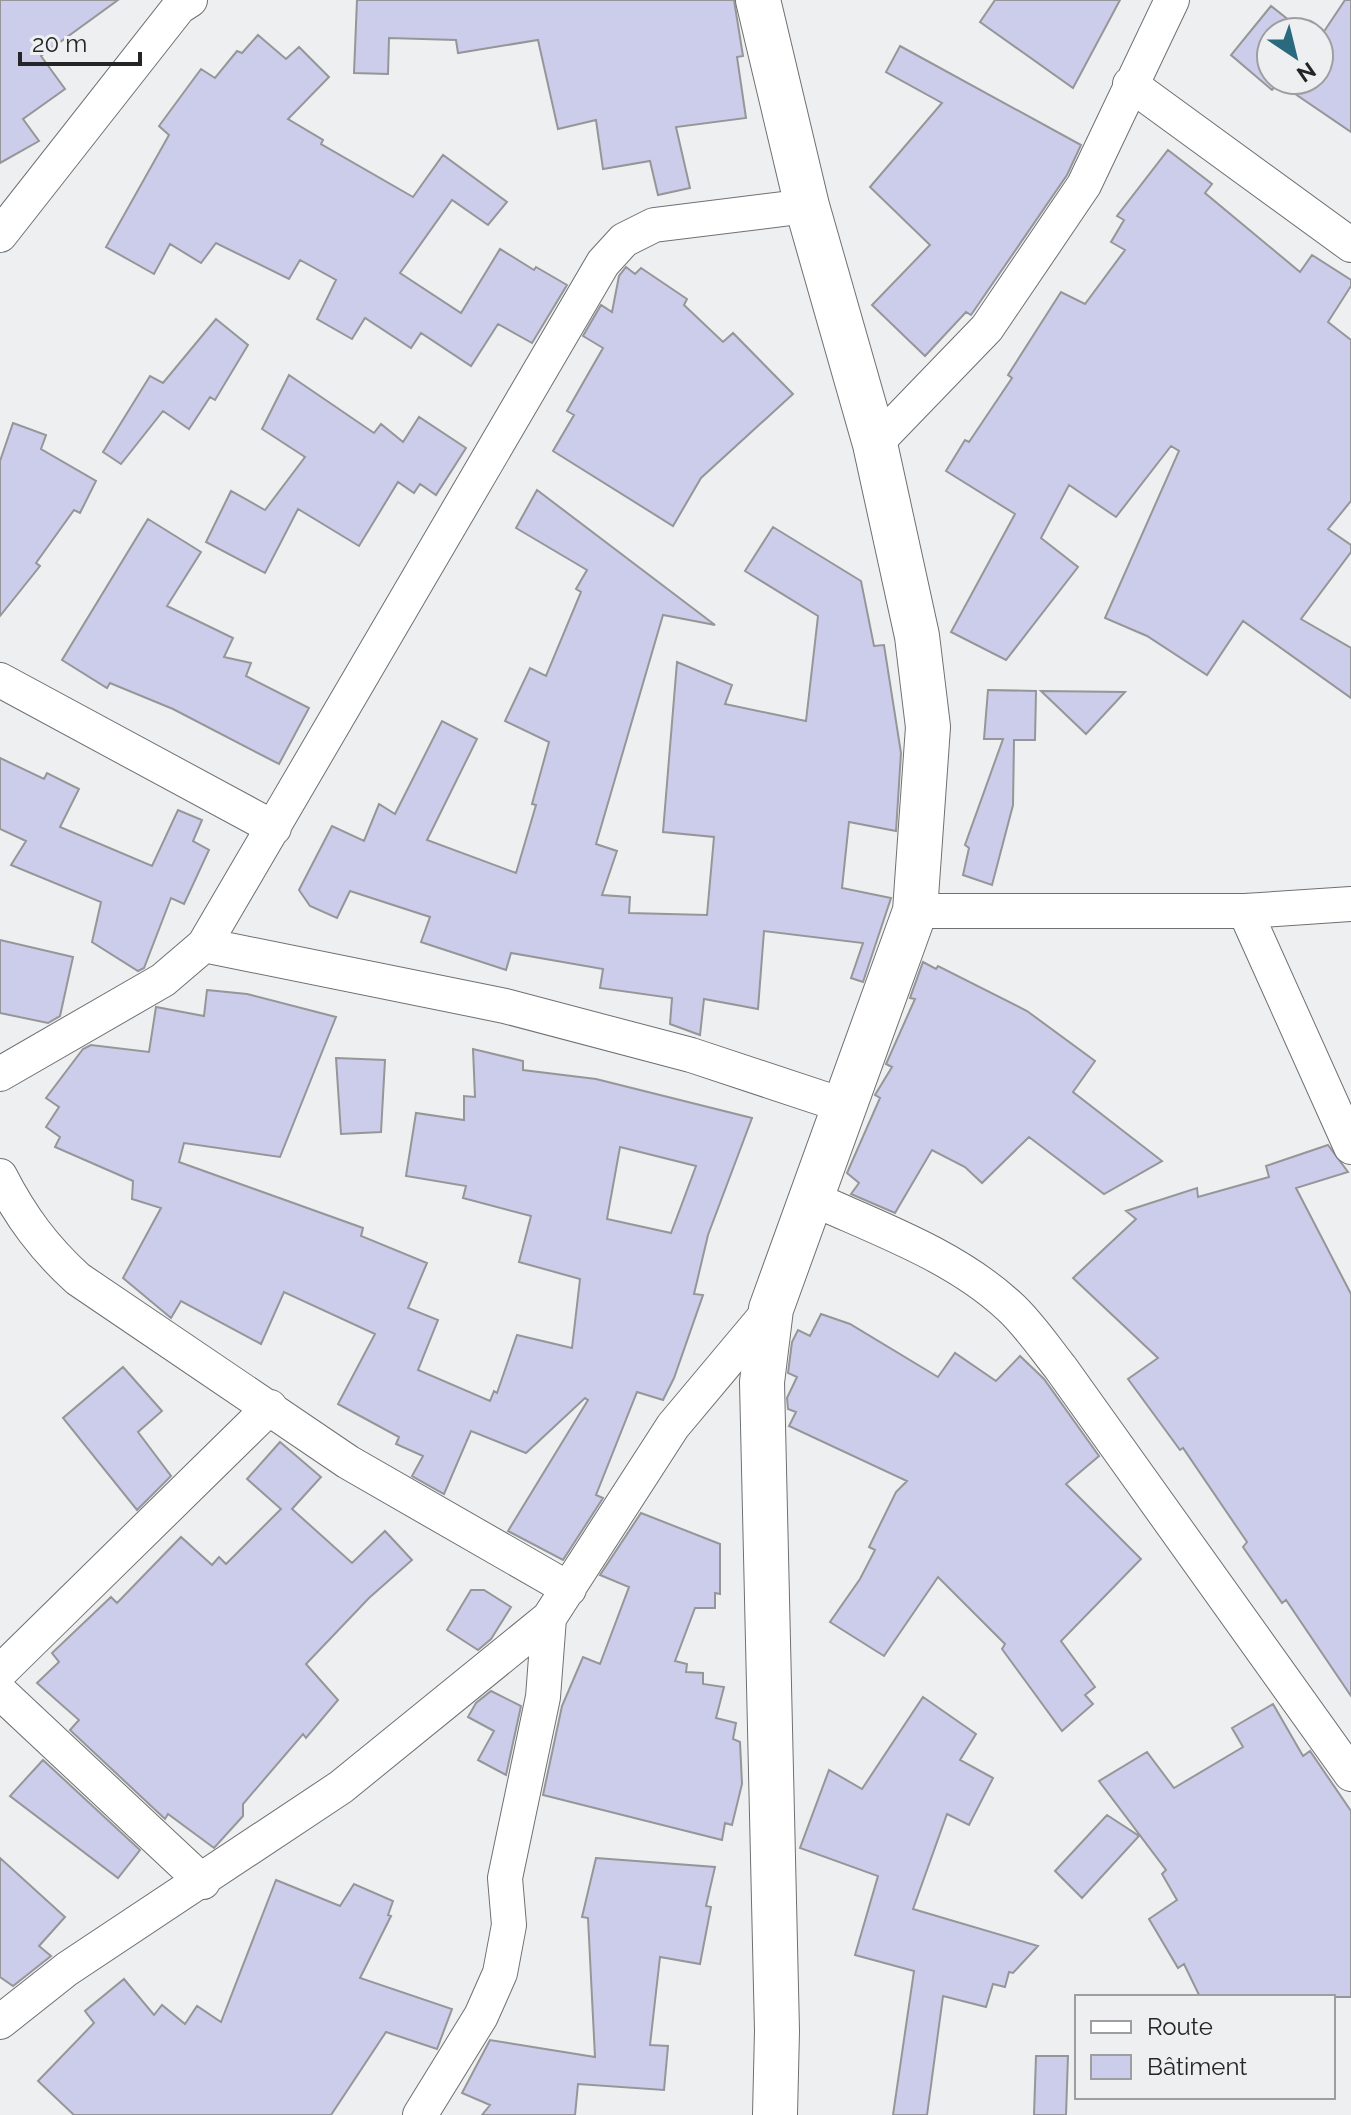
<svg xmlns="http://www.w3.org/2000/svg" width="1351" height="2115" viewBox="0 0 1351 2115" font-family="Raleway,sans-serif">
  <rect width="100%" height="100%" fill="#eeeff1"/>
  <!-- building -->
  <path fill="#cccdeb" stroke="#969698" stroke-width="2" fill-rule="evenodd" d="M0 0H118L41 56 65 89 23 119 39 141 0 163Z
    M357 0H734L743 56 737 57 746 118 676 127 690 188 658 195 650 161 603 169 596 120 558 129 538 40 458 53 456 40 389 38 388 74 354 73Z
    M995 0H1120L1073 88 980 22Z
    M1345 0H1351V132L1279 83 1272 90 1231 55 1271 6 1304 32H1271V80H1319V39Z
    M258 35 286 59 299 47 329 77 288 119 323 140 321 144 413 197 443 155 507 202 488 225 452 200 400 273 461 313 500 249 534 270 536 267 567 285 532 343 498 324 471 366 421 333 411 348 365 318 352 339 317 319 336 280 300 260 289 279 216 243 201 263 170 244 154 274 106 247 169 135 159 126 201 69 215 78 237 51 242 53Z
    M900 46 1081 145 1067 175 971 315 966 312 925 356 872 305 930 245 870 187 942 103 886 72Z
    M1168 150 1212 184 1205 193 1300 272 1312 255 1351 280V286L1328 322 1351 340V501L1328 529 1351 545V552L1301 619 1351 648V698L1243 621 1207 675 1147 636 1105 618 1179 451 1171 446 1116 517 1069 485 1041 538 1078 567 1006 660 951 632 1015 514 946 471 965 440 969 442 1012 378 1008 375 1061 292 1085 304 1125 250 1111 242 1124 220 1117 216Z
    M626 267 635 274 641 268 687 299 684 305 723 342 733 333 793 394 701 478 673 526 553 451 574 415 567 411 603 348 583 336 601 305 612 312 619 276Z
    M216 319 248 345 215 400 210 397 189 429 163 411 121 464 103 452 150 376 163 383Z
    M289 375 374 433 381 424 403 442 419 417 466 448 436 495 420 484 414 493 398 482 359 546 298 509 265 573 206 542 231 491 265 510 305 457 262 429Z
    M13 423 46 435 41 449 96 481 80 513 74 510 36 563 40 566 0 616V461Z
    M537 490 715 625 663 615 596 844 617 851 602 895 630 897 629 913 707 915 714 837 663 832 677 662 732 685 725 704 806 721 818 616 745 571 773 527 861 581 874 646 884 645 901 753 896 831 849 822 842 888 891 898 863 982 851 978 863 943 764 931 758 1009 704 999 700 1035 670 1024 672 998 600 988 603 969 511 953 506 970 421 942 430 917 350 891 337 918 310 906 299 890 332 826 364 841 379 804 395 814 442 721 477 739 427 840 516 873 536 805 532 804 549 742 505 721 530 668 546 676 581 592 576 589 587 570 516 528Z
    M148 519 201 552 167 606 233 638 224 657 251 663 246 676 309 708 279 764 173 709 110 683 107 688 62 660Z
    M988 690 1036 691 1035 740H1014L1013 805 992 885 963 875 969 848 965 845 1003 739H984Z
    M1041 691 1125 692 1086 734Z
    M0 758 44 779 47 773 79 789 60 827 152 866 178 810 202 820 193 841 209 850 184 904 171 898 144 968 138 971 92 942 101 902 11 865 26 841 0 829Z
    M0 940 73 957 60 1016 48 1023 0 1013Z
    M923 962 936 969 938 966 1027 1011 1095 1061 1073 1092 1162 1161 1104 1194 1029 1137 982 1183 965 1167 932 1150 895 1213 851 1194 859 1183 847 1173 880 1098 875 1095 892 1067 886 1064 915 999 910 998Z
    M207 990 247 994 336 1017 280 1157 184 1143 179 1162 363 1228 361 1236 427 1263 408 1308 438 1320 418 1370 490 1401 494 1391 497 1393 517 1335 572 1348 580 1279 519 1262 531 1216 463 1198 466 1186 406 1176 416 1113 464 1120V1096L475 1097 473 1049 523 1061V1070L596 1079 752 1118 708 1235 694 1294 703 1295 674 1378 663 1400 637 1392 596 1495 603 1498 563 1560 508 1531 588 1400 585 1398 526 1453 471 1431 444 1494 412 1476 423 1456 396 1444 399 1437 338 1404 375 1334 284 1292 261 1344 181 1301 171 1318 123 1278 161 1208 132 1199 133 1181 55 1147 60 1137 46 1127 59 1107 46 1098 83 1049 91 1045 149 1052 156 1007 204 1016ZM620 1147 696 1166 671 1233 607 1219Z
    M336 1058 385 1060 381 1132 341 1134Z
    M1328 1145 1348 1172 1296 1188 1351 1294V1696L1286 1600 1282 1603 1243 1547 1247 1542 1183 1448 1180 1450 1128 1379 1158 1358 1073 1278 1136 1219 1126 1211 1197 1188 1198 1197 1269 1177 1266 1166Z
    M821 1314 850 1324 938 1377 955 1353 996 1381 1020 1356 1044 1379 1099 1456 1066 1484 1141 1559 1061 1641 1095 1687 1085 1695 1093 1704 1062 1731 1002 1649 1005 1644 938 1577 884 1656 830 1622 860 1579 875 1550 869 1547 896 1492 907 1481 789 1426 796 1412 788 1409 787 1398 797 1377 788 1373 792 1342 798 1330 810 1336Z
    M123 1367 162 1411 138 1432 171 1476 137 1510 63 1418Z
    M280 1442 321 1477 292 1509 352 1563 385 1531 412 1560 369 1598 306 1664 338 1700 306 1738 303 1734 243 1804V1816L214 1848 168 1814 165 1819 70 1730 79 1720 37 1683 59 1662 52 1653 111 1597 117 1603 181 1537 212 1565 219 1557 226 1564 281 1509 247 1479Z
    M641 1513 720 1544V1594L715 1593V1608H695L675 1661 687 1664 686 1672 703 1673V1684L724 1687 716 1718 736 1723 733 1739 740 1742 742 1784 732 1825 725 1823 722 1840 543 1795 562 1706 583 1657 600 1664 629 1587 600 1575Z
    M471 1590H484L511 1607 491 1639 478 1650 447 1630Z
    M491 1691 521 1706 506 1775 478 1760 494 1731 468 1717 476 1703Z
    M923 1697 976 1734 960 1760 993 1778 969 1825 947 1814 913 1909 1038 1946 1013 1973 1009 1972 1005 1987 993 1984 986 2007 943 1996 927 2115H893L914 1971 855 1955 878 1876 800 1848 829 1770 862 1789Z
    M1273 1704 1303 1756 1310 1751 1351 1811V1997H1200L1184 1964 1178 1968 1149 1919 1177 1900 1162 1874 1166 1870 1099 1781 1147 1752 1174 1788 1243 1747 1232 1728Z
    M43 1760 140 1850 118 1878 10 1796Z
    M1107 1815 1139 1836 1082 1898 1055 1871Z
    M0 1858 65 1917 39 1946 51 1956 13 1986 0 1977Z
    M596 1858 715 1867 706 1906 711 1907 700 1964 660 1957 650 2045 668 2046 664 2090 578 2084 575 2115H482L490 2105 462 2093 490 2040 595 2057 588 1918 582 1917Z
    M276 1880 340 1906 354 1884 393 1901 388 1915 391 1916 360 1978 452 2009 437 2049 386 2032 331 2115H74L38 2081 94 2023 85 2011 124 1979 154 2015 162 2005 185 2024 197 2006 221 2022Z
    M1036 2056H1068L1066 2115H1034Z"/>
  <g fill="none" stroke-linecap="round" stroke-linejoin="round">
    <!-- minor casing -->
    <g stroke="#6f7072" stroke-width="36">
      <path id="minor" d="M1130 84 1351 245
        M0 235 179 7 190 0
        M875 444 987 328 1084 185 1172 0
        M0 680 274 828
        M915 911H1245L1351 904
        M1245 911 1351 1147
        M204 945 505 1006 691 1055 845 1106
        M0 1074 163 980 204 945 603 263 624 240 654 225 807 206
        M0 1176C21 1217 44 1248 78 1279L348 1462 569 1589
        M811 1198C877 1228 954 1255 1009 1306 1028 1323 1044 1347 1060 1367L1351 1774
        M0 1672 270 1407
        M0 1692 203 1882
        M0 2022 67 1969 341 1787 549 1618
        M420 2115 481 2016 500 1973 509 1925 505 1878 543 1697 549 1618 673 1426 771 1309"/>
    </g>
    <!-- secondary casing -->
    <g stroke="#6f7072" stroke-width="46">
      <path id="secondary" d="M758 0 807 206 875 444 917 636 928 727 915 911 771 1309 762 1382 777 2031 775 2115"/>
    </g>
    <!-- minor -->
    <use href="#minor" stroke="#fff" stroke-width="34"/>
    <!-- secondary -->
    <use href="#secondary" stroke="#fff" stroke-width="44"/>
  </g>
  <!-- legend -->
  <rect x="1075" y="1995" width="260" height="104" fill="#eeeff1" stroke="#9e9ea0" stroke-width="2"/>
  <rect x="1091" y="2021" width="40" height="12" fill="#ffffff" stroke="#9e9ea0" stroke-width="2"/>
  <text x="1147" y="2035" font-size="24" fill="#252526">Route</text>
  <rect x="1091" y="2055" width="40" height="24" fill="#cccdeb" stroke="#9e9ea0" stroke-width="2"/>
  <text x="1147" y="2075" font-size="24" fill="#252526">Bâtiment</text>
  <!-- north arrow -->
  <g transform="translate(1295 56) rotate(145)"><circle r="38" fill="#eeeff1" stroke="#9e9ea0" stroke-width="2"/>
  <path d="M0-6L14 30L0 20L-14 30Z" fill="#2b697f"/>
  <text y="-12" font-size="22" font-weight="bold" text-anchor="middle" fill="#252526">N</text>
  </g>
  <!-- scale -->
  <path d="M20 52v12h120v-12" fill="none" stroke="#252526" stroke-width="4"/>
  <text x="32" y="52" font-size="24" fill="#252526" stroke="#eeeff1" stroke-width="6" paint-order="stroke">20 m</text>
</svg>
